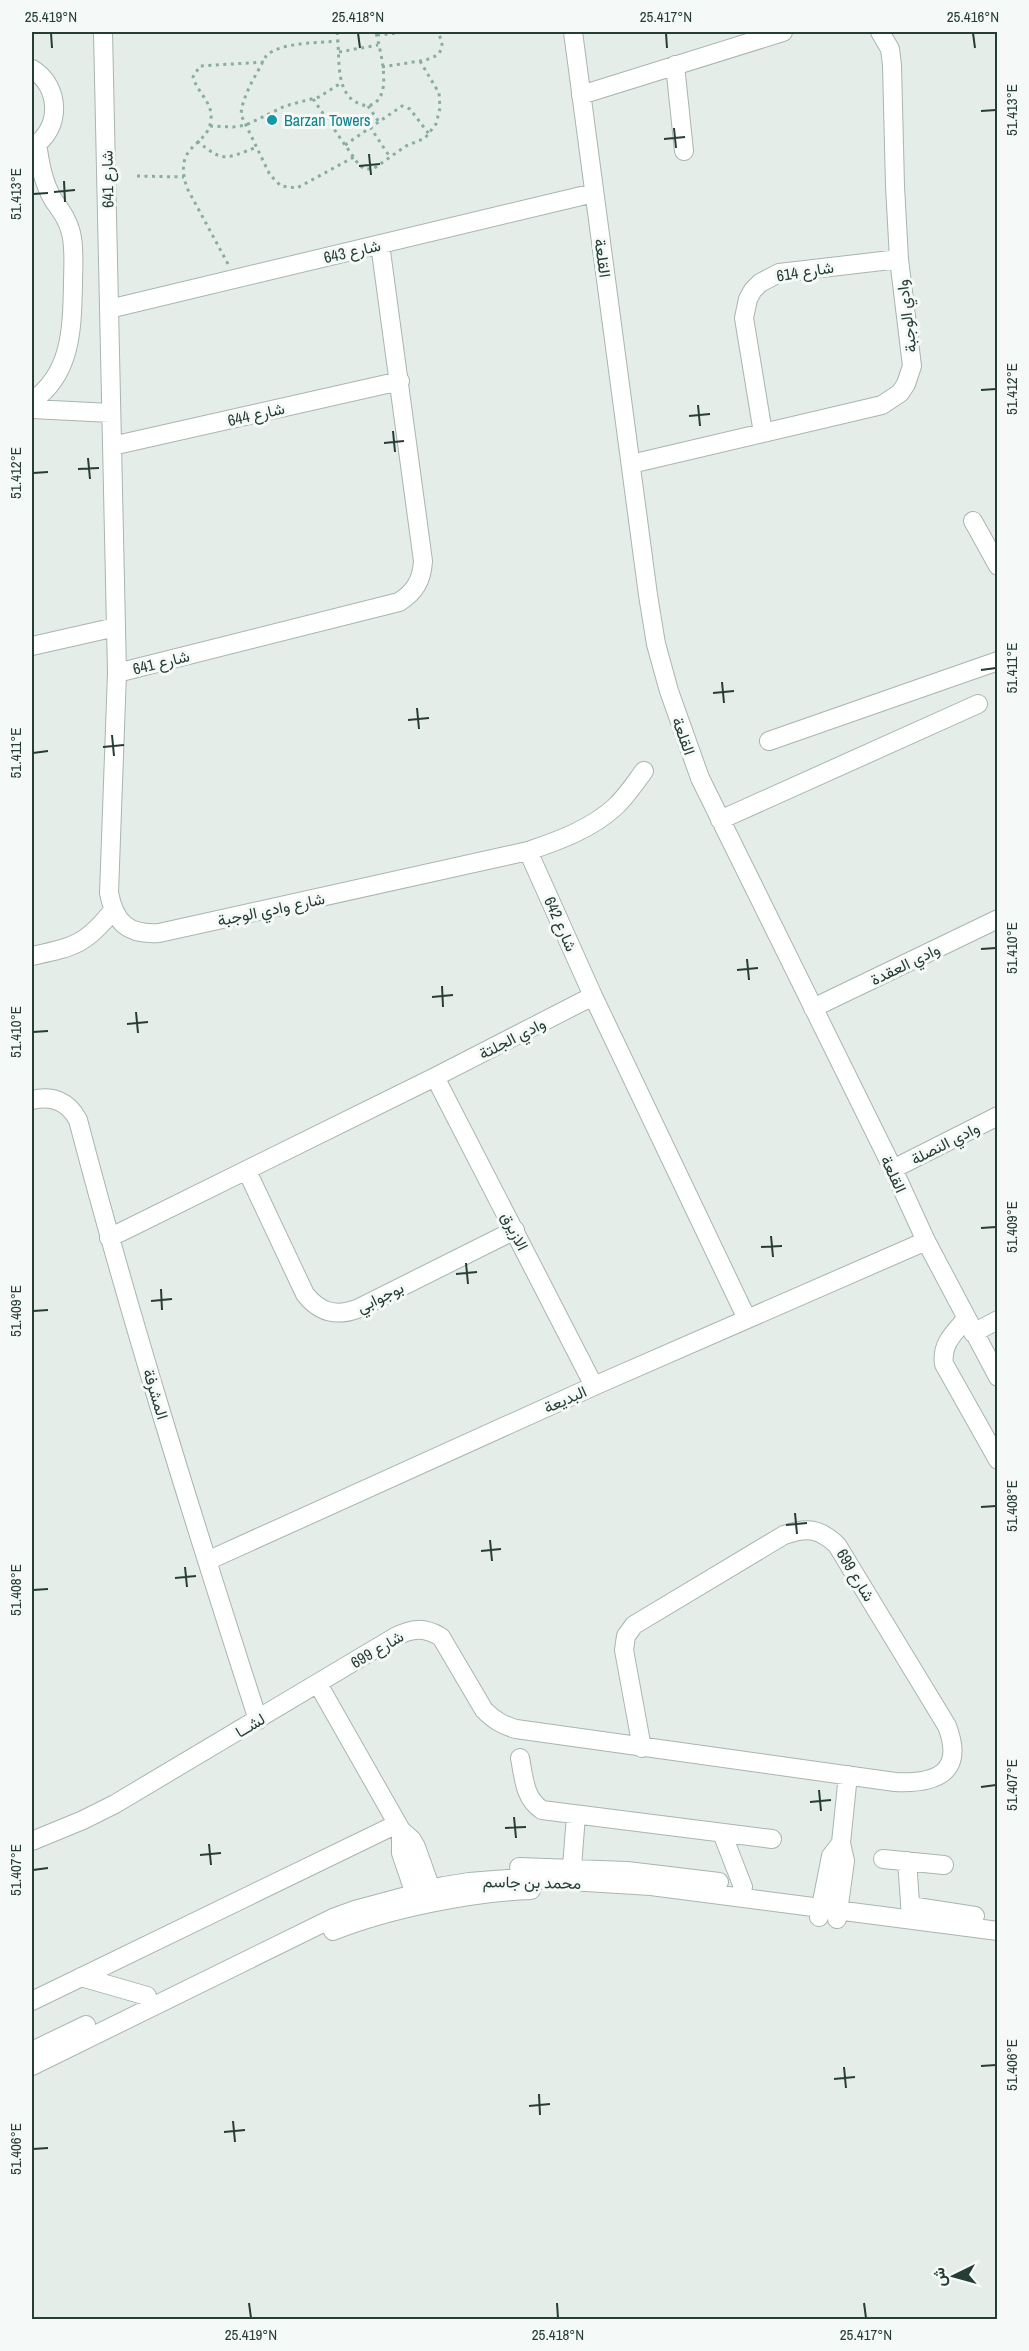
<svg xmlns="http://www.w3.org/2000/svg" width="1029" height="2351" viewBox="0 0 1029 2351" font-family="'Archivo Narrow',Vazirmatn,sans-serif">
  <rect width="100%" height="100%" fill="#e5ede9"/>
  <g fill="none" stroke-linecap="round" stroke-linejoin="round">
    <!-- minor casing -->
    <g stroke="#a8b5b0" stroke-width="20">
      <path id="minor" d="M103 32 117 673 109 893C115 923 128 935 159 933L528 851C558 841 591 829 615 807 626 797 635 783 644 771
        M573 32 648 595 656 644 669 691 700 778 893 1169 926 1241 998 1377
        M675 65 684 151
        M32 69C61 86 62 130 32 147
        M581 95 783 32
        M109 309 594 193
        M32 401C72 374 72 327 73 284 73 268 75 249 71 233 68 220 61 211 54 201 43 183 40 164 37 143
        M32 409 111 413
        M763 433 744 318 748 299 753 290 760 283 779 273 899 259
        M112 446 400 381
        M631 464 882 405 900 393 906 384 912 366 899 259 895 186 892 65 890 49 880 32
        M973 521 998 566
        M32 646 116 627
        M117 673 399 602C415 592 422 580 423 561L380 244
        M769 741 998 661
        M720 820 978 704
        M528 851 593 996 747 1319
        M32 956C73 947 86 945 113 910
        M813 1008 998 919
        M435 1077 594 1386
        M32 1100C52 1095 68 1101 78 1120 131 1322 194 1522 258 1720
        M893 1169 998 1116
        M247 1171 305 1294C319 1312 335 1317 357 1309L515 1230
        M109 1238 435 1077 593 996
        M966 1319C954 1333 941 1344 944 1364L998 1460
        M973 1333 998 1320
        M207 1561 594 1386 926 1241
        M318 1684 401 1830 412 1840 416 1847 435 1900
        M520 1758C524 1778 524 1798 542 1810L772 1839
        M401 1830V1853L418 1903
        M722 1833 743 1887
        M32 1841 83 1820 115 1804 395 1637C412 1628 424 1627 441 1637L484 1710C494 1720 502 1725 516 1729L895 1782C936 1784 965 1773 947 1726L837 1545C819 1528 807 1527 784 1535L634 1625 626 1636 624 1650 642 1748
        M883 1859 944 1865
        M907 1861 911 1916
        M519 1867 627 1871 719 1882
        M572 1867 576 1815
        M910 1906 975 1916
        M819 1917 831 1856 841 1843
        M837 1919 845 1861 841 1843 848 1775
        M333 1931C388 1909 472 1892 531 1890
        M81 1977 147 1996
        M32 2001 397 1824
        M32 2051 86 2025
        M32 2066 333 1918 355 1910 444 1886 469 1882 521 1878 651 1886 998 1931"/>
    </g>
    <!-- path -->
    <path stroke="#88aea1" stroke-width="3" stroke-dasharray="3 4.5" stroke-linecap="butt" d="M337 32C341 58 332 101 368 106 395 100 380 51 376 32
      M377 35 406 32
      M339 41C319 43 280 42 266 56 257 74 242 95 241 115L270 175 281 186 297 188 354 157
      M339 52 378 45
      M382 67 426 60 438 55C444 46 443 39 436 32
      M313 99 359 165 365 169H373L406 146 425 138 436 124 440 108 439 93 420 61
      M368 106 379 122
      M210 126 233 127 246 125 285 106 319 97 341 83
      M370 127 390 157
      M197 141C224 163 225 159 257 147
      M345 145 402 106 410 109 429 134
      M137 176 184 177
      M228 264 187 188C172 142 209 148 211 119 213 103 197 92 193 77L200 66 264 62"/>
    <!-- minor -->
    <use href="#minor" stroke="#fff" stroke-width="18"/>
  </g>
  <!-- ticks -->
  <path fill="none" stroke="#253d36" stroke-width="2" d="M51 33 52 48M358 33 360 48M666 33 667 48M973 33 975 48M981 111 996 110M674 128 676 148M664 139 685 137M369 154 371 175M359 166 380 164M64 181 65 202M54 192 75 190M33 194 48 193M981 390 996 389M698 405 700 426M689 416 710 414M393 431 395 452M384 443 404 441M88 458 90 479M78 469 99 468M33 473 48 472M981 670 996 668M722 682 724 703M713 693 734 691M417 708 419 729M408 720 429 718M112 735 114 756M103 747 124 745M33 753 48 751M981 949 996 948M747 959 749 980M737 970 758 968M442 986 443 1007M432 997 453 995M136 1012 138 1033M127 1024 148 1022M33 1032 48 1031M981 1228 996 1227M771 1236 773 1257M761 1247 782 1246M466 1263 468 1284M456 1274 477 1272M161 1289 162 1310M151 1301 172 1299M33 1311 48 1310M981 1507 996 1506M795 1513 797 1534M786 1525 807 1523M490 1540 492 1561M481 1551 501 1549M185 1567 187 1587M175 1578 196 1576M33 1590 48 1589M981 1787 996 1785M819 1790 821 1811M810 1802 831 1800M514 1817 516 1838M505 1828 526 1827M209 1844 211 1865M200 1855 221 1853M33 1870 48 1868M981 2066 996 2065M844 2067 846 2088M834 2079 855 2077M539 2094 540 2115M529 2106 550 2104M233 2121 235 2142M224 2132 245 2130M33 2149 48 2148M249 2303 251 2318M557 2303 558 2318M864 2303 866 2318"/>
  <!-- markers -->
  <circle fill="#0f9aa8" stroke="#f5f9f7" stroke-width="2" cx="272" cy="120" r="6"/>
  <g text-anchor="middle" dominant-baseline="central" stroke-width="6" stroke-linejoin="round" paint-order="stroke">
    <!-- culture labels -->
    <g font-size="16" fill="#0d838f" stroke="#f5f9f7" text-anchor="start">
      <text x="284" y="120">Barzan Towers</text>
    </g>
    <!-- street labels -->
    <g font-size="16" fill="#253d36" stroke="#f5f9f7">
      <text transform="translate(107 179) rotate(-91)">شارع 641</text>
      <text transform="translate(352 251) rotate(-13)">شارع 643</text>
      <text transform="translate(603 258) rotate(82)">القلعة</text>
      <text transform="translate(805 271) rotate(-9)">شارع 614</text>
      <text transform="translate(906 316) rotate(-97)">وادي الوجبة</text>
      <text transform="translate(256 414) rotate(-13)">شارع 644</text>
      <text transform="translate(161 662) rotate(-14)">شارع 641</text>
      <text transform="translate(684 736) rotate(70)">القلعة</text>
      <text transform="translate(271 909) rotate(-12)">شارع وادي الوجبة</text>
      <text transform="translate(561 924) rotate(66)">شارع 642</text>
      <text transform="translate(905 964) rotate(-26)">وادي العقدة</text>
      <text transform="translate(512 1038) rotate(-27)">وادي الجلتة</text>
      <text transform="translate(945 1143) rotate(-27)">وادي النصلة</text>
      <text transform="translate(894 1174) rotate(65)">القلعة</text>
      <text transform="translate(515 1231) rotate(63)">الازيرق</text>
      <text transform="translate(380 1297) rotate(-26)">بوجوابي</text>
      <text transform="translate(156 1394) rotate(73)">المشرفة</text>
      <text transform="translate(565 1399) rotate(-24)">البديعة</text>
      <text transform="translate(856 1575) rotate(59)">شارع 699</text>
      <text transform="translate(377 1649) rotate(-30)">شارع 699</text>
      <text transform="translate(250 1725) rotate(-31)">لشــا</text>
      <text transform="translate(532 1882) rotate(1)">محمد بن جاسم</text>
    </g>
  </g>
  <!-- border -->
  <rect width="1029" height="2351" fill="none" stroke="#f5f9f7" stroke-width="66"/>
  <!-- north arrow -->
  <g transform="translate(954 2276) rotate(265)" stroke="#f5f9f7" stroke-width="4.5" paint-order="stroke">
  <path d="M0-4.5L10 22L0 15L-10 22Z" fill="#253d36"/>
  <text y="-9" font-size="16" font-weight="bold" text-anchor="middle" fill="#253d36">ش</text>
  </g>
  <rect x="33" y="33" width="963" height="2285" fill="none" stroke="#253d36" stroke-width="2"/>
  <g font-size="15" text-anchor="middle" fill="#253d36">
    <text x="51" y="22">25.419°N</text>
    <text x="358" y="22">25.418°N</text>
    <text x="666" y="22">25.417°N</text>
    <text x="973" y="22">25.416°N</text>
    <text transform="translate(1012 110) rotate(-90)" y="5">51.413°E</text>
    <text transform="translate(16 194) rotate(-90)" y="5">51.413°E</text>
    <text transform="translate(1012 389) rotate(-90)" y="5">51.412°E</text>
    <text transform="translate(16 473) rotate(-90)" y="5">51.412°E</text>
    <text transform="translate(1012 668) rotate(-90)" y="5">51.411°E</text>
    <text transform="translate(16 753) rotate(-90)" y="5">51.411°E</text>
    <text transform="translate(1012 948) rotate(-90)" y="5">51.410°E</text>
    <text transform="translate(16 1032) rotate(-90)" y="5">51.410°E</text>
    <text transform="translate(1012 1227) rotate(-90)" y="5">51.409°E</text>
    <text transform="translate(16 1311) rotate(-90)" y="5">51.409°E</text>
    <text transform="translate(1012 1506) rotate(-90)" y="5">51.408°E</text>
    <text transform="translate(16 1590) rotate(-90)" y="5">51.408°E</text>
    <text transform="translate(1012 1785) rotate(-90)" y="5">51.407°E</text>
    <text transform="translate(16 1870) rotate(-90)" y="5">51.407°E</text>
    <text transform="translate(1012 2065) rotate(-90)" y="5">51.406°E</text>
    <text transform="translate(16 2149) rotate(-90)" y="5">51.406°E</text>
    <text x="251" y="2340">25.419°N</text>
    <text x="558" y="2340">25.418°N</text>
    <text x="866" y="2340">25.417°N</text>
  </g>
</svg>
